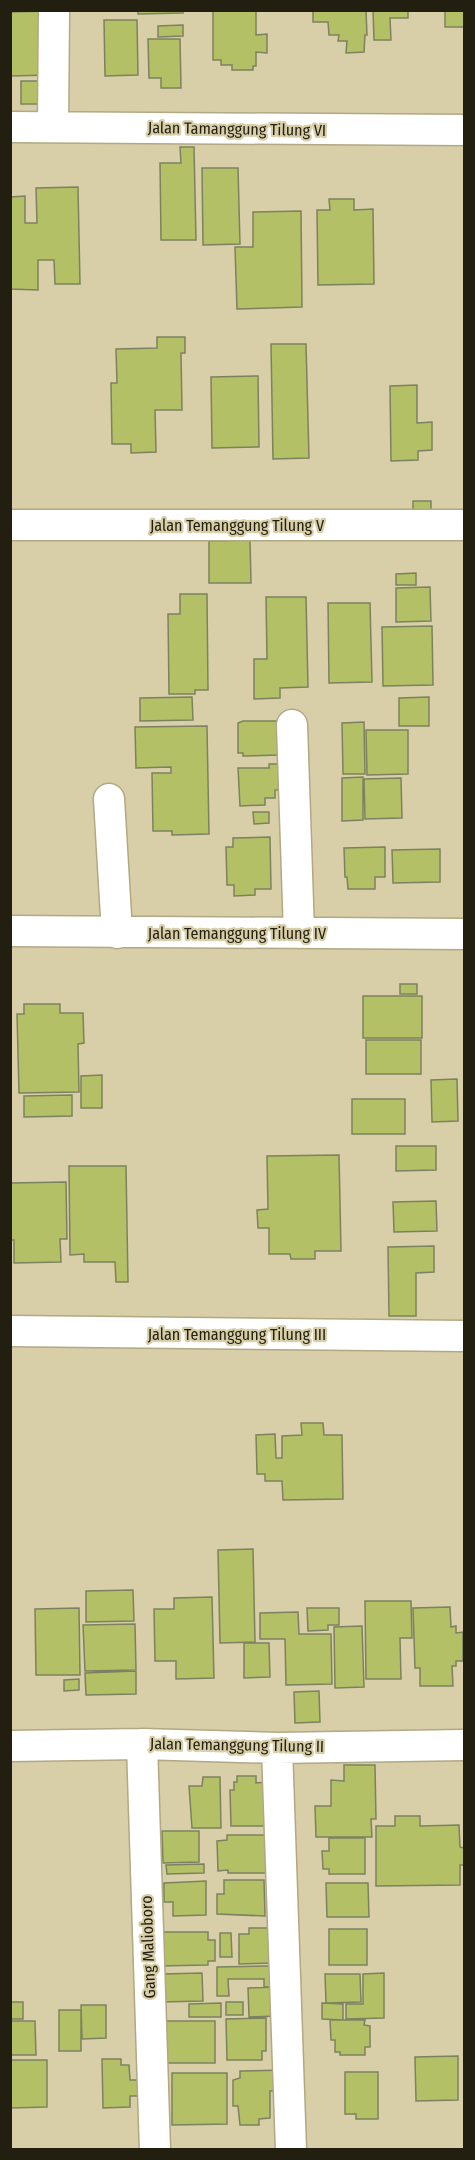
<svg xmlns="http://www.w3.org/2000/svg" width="475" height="2160" viewBox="0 0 475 2160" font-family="'Fira Sans Condensed',sans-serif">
  <rect width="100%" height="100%" fill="#d8cfa9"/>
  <!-- building -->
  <path fill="#b3c066" stroke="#7c825f" stroke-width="1.5" d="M138 10H183V13L138 14Z
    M213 10H256V35L267 34V53L256 52V66H253V70H232V65H221V60H213Z
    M313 10H366L367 35H365L364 52 346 53 347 41H338L339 35H329L328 22H313Z
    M373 10H408V18H390L391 40H374Z
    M445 10H464V27H445Z
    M50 11 51 75 10 76V12Z
    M104 20H137L138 75 105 76Z
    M183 25V36L158 37V26Z
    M148 39H180L181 88H161V78H149Z
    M21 81H45L46 104H21Z
    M180 147H194L196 240H161L160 163H181Z
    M202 168H238L240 244 203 245Z
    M78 187 80 284H55L54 260H38V290L10 289V197L25 196V223H37L36 188Z
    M329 199H354V210L373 209 374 284 318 285 317 210H330Z
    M301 211 302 307 237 309 235 247H253V212Z
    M157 337H185V353H181L182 410H155L156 452 131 453V444H112L111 383H117L116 349 157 348Z
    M271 344H306L309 458 273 459Z
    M258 376 259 447 212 448 211 377Z
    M417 385V423L432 422V450L418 451V460L391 461 390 386Z
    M413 501H431V516L413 517Z
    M250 540 251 583H209V541Z
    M416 573V585H396V574Z
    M430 587 431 621 396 622V588Z
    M180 594H207L208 690H195V694H169L168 614H180Z
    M266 597H306L308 687 280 688V698L254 699V659H267Z
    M328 603H370L372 682 329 683Z
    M432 626 433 685 383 686 382 627Z
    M192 697 193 720 140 721V698Z
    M429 697V726H399V698Z
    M243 721H278L279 755 243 756V753H238V723Z
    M364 722 365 774H343L342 723Z
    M207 726 209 834 172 835V831H153L152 773H171V767L136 768 135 727Z
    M366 730H408V774L367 775Z
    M269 764H286L280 790H275V798H265V805L240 806 238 768H269Z
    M363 777V820L342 821V778Z
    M401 778 402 818 365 819 364 779Z
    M253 812H269V823L254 824Z
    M270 837 271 889H255V895L234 896V885H227L226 847H233V838Z
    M385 847V877H375V889H348L347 877H345L344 848Z
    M440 849V882L393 883 392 850Z
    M400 984H417V994H400Z
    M363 996H422V1038H363Z
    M24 1004H60V1013H83L84 1043 78 1044 79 1092 19 1093 17 1014H24Z
    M366 1040H421V1074H366Z
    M102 1075V1108H81V1076Z
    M457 1079 458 1121 432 1122 431 1080Z
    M72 1095V1116L24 1117V1096Z
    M352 1099H405V1134H352Z
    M396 1146H436V1170L396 1171Z
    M339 1155 341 1251H315V1259H291L290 1254H269V1228H258L257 1210 268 1209 267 1156Z
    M69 1166H126L128 1282H116L115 1262H84V1254L70 1255Z
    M66 1182 67 1239H60L61 1262 14 1263V1240H11L10 1183Z
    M436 1201 437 1231 394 1232 393 1202Z
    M434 1246V1272L416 1273V1316H389L388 1247Z
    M301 1423H323L324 1435H342L343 1499 283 1500 282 1481H265V1474H257L256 1435 275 1434 276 1458H282V1436L302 1435Z
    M253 1549 255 1642 220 1643 218 1550Z
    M133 1590 134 1621 86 1622V1591Z
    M212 1597 214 1678 176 1679V1661H155L154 1609H174V1598Z
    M365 1601H411L412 1638H400L401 1679H366Z
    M450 1607 451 1627 456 1626V1633L463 1632V1661H456V1666H452L453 1686H420V1668H415L413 1608Z
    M79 1608 80 1675H36L35 1609Z
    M307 1608H339V1625H328V1630L308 1631Z
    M298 1612 299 1634H331L332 1684 286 1685 285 1639H260V1613Z
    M135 1624 136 1670 85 1671 83 1625Z
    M362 1626 364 1687 335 1688 334 1627Z
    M244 1643H269L270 1677 244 1678Z
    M136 1671V1694L86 1695 85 1673Z
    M79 1679V1690L64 1691V1680Z
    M319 1691 320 1722 295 1723 294 1692Z
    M344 1765H375L376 1819H371L372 1837H316L315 1806H331V1780L344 1781Z
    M237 1776H256V1783L266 1782 267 1826H231L230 1790H234V1782H237Z
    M203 1777H220L221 1828H192L189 1786H202Z
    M395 1816H420V1826L459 1825 460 1847 464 1848V1865H460V1885L376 1886V1826H395Z
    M162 1831H199V1862L163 1863Z
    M227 1835H266V1873H228V1870L218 1871 217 1841 227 1840Z
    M329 1838H365V1874H329V1869H323L322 1851H329Z
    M204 1864V1873L167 1874 166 1865Z
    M224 1880H264L265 1916 217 1914V1894H224Z
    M206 1881V1915L173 1916V1902H164V1883Z
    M326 1883H368L369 1917H327Z
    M249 1928H275V1963L239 1964V1934H249Z
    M329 1929H367V1965H329Z
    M159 1932H208V1940H215V1961H208V1965L159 1966Z
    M220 1933H231L232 1957H220Z
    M264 1966H274L275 1987H264V1979H228L229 1996H217V1967Z
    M202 1973 203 2001 162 2002V1974Z
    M384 1973V2018L346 2019V2004H363V1974Z
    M325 1974H360L361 2002 326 2003Z
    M280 1987 281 2016 249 2017 248 1988Z
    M11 2002H23V2019H11Z
    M226 2002H243V2015H226Z
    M221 2003V2017H189V2004Z
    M322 2003 343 2004V2020L322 2019Z
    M81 2005H106V2038L82 2039Z
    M59 2010H81V2051H59Z
    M266 2018V2051H262V2060H227L226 2019Z
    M330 2020H365L364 2025 370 2026V2047H365V2055H340V2052H335V2040H331Z
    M10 2021H35L36 2055H10Z
    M160 2021H215V2063H160Z
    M458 2056V2100L416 2101 415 2057Z
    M102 2059H121V2065H129L130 2080H143V2096H130V2107L103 2108Z
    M10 2060H47V2107L10 2108Z
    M284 2070V2091H270V2118L259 2119V2125H240L238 2106H233V2080L240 2078V2071Z
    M345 2072H378V2119H356V2114H345Z
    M172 2073H227V2124L172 2125Z"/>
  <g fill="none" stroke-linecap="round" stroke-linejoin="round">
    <!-- street casing -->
    <g stroke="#b1a884" stroke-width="33">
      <path id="street" d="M10 127 464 130
        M53 127 54 10
        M10 525H464
        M292 725 299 933
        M109 799 117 933
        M10 931 464 934
        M10 1331 464 1336
        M142 1744 155 2150
        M10 1746 142 1744 277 1748 464 1745
        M277 1748 291 2150"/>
    </g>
    <!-- street -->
    <use href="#street" stroke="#fff" stroke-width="30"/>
  </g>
  <g text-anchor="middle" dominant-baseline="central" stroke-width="4.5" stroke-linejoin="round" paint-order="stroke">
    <!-- street labels -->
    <g font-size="16" fill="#221f10" stroke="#d8cfa9">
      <text transform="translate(237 129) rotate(1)">Jalan Tamanggung Tilung VI</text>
      <text x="237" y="525">Jalan Temanggung Tilung V</text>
      <text x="237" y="933">Jalan Temanggung Tilung IV</text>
      <text x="237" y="1334">Jalan Temanggung Tilung III</text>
      <text transform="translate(237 1745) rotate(1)">Jalan Temanggung Tilung II</text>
      <text transform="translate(148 1947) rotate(-92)">Gang Malioboro</text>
    </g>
  </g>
  <!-- border -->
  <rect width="475" height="2160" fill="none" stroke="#221f10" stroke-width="24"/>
</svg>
